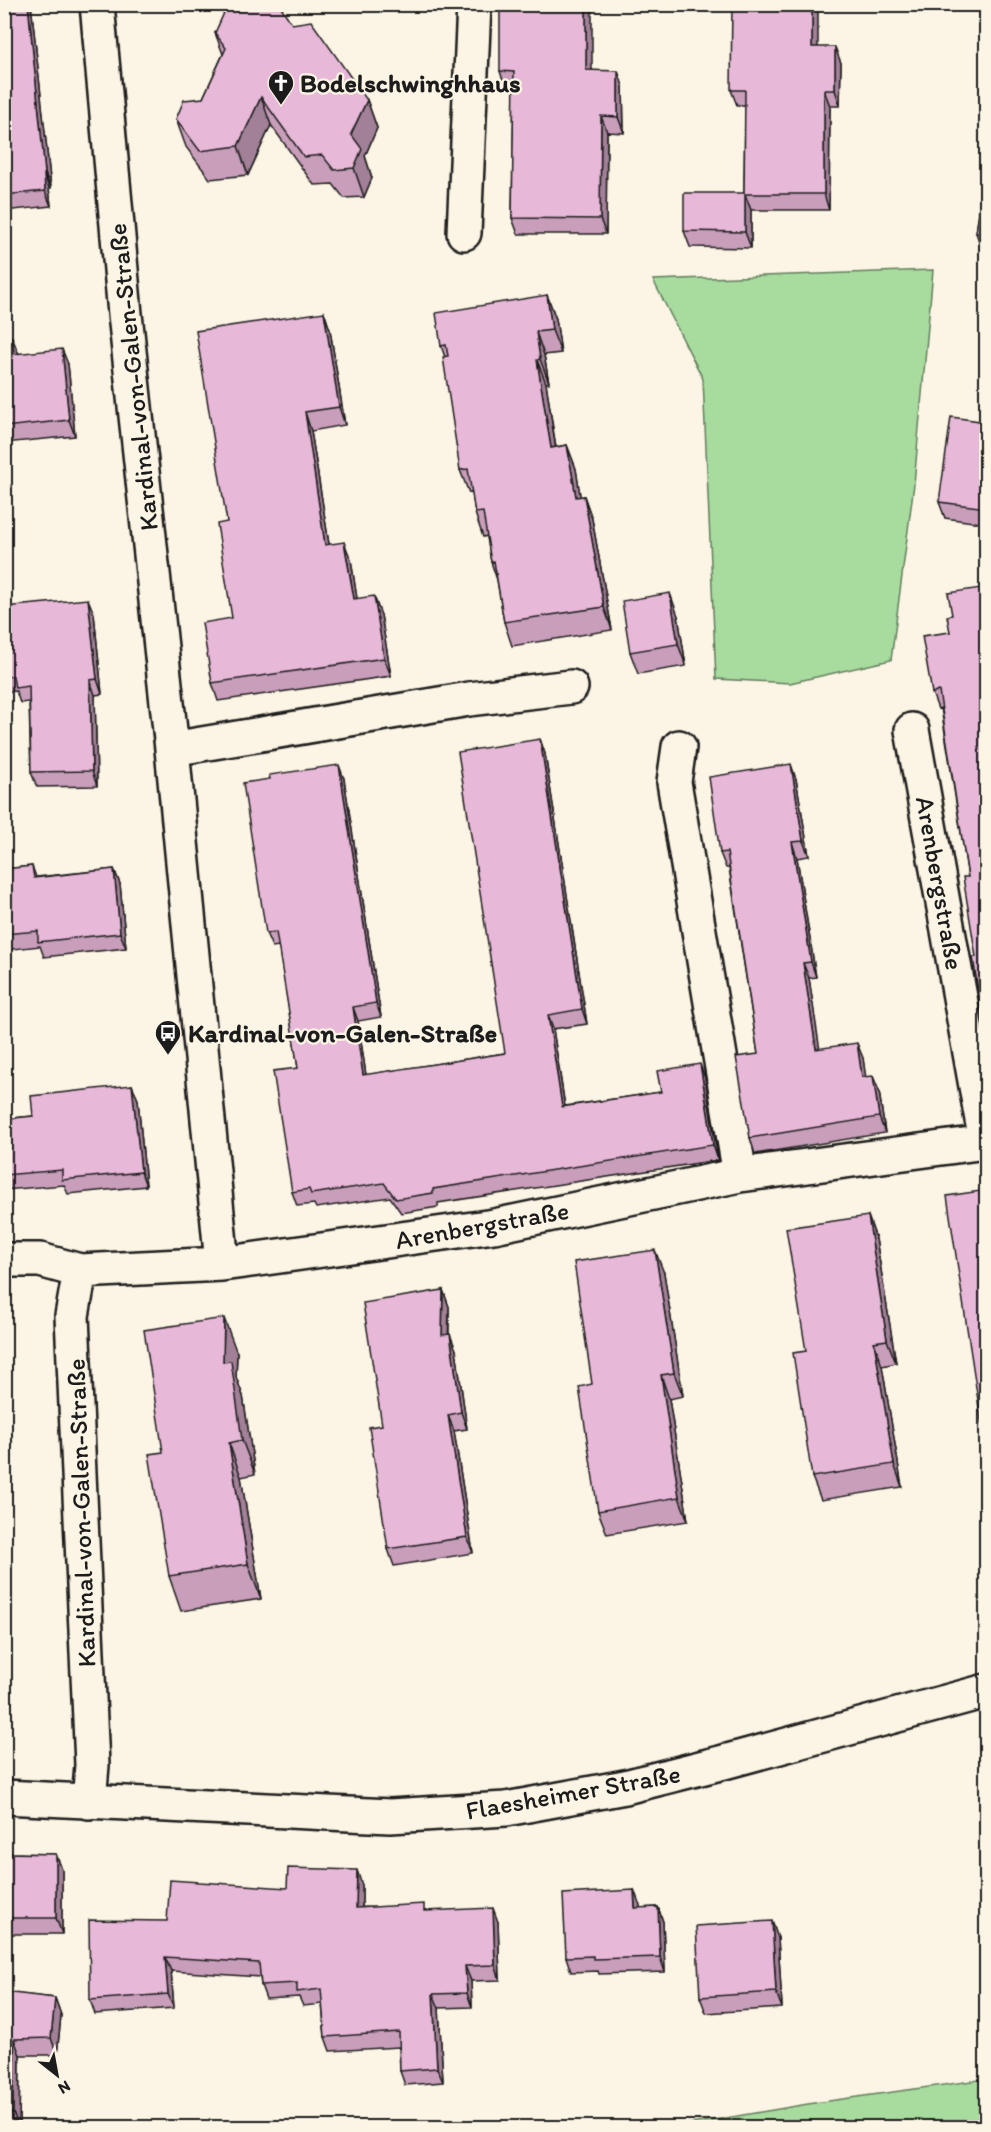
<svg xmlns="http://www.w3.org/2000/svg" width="991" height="2132" viewBox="0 0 991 2132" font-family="Itim,sans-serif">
  <rect width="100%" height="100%" fill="#fcf5e5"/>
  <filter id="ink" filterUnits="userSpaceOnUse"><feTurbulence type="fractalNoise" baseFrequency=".0167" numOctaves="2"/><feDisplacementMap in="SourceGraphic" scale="12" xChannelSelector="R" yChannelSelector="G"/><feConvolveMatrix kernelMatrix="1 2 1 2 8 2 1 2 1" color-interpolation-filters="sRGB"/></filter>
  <g filter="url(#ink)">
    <!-- green -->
    <path fill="#a8dc9e" stroke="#627c5d" stroke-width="1.5" d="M933 270 914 484 891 660 790 683 716 679 703 379 653 280Z
      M986 2079V2127H673L814 2103Z"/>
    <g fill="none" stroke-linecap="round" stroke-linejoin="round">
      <!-- minor casing -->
      <g stroke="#1c1c1c" stroke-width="38">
        <path id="minor" d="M464 233 474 4
          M912 730 986 1142
          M679 747 674 782 740 1175
          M172 749 469 699 571 687
          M4 1260H40L80 1271
          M222 1264 494 1226 740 1175 986 1142
          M89 1802 92 1765 72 1316 80 1271 222 1264 172 749 125 314 97 4"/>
      </g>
      <!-- major casing -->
      <g stroke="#1c1c1c" stroke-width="38">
        <path id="major" d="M4 1797 390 1816 506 1809 625 1787 724 1762 986 1691"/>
      </g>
      <!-- minor -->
      <use href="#minor" stroke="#fcf5e5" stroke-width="33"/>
      <!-- major -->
      <use href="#major" stroke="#fcf5e5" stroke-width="33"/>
    </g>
    <!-- wall -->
    <path fill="#c89ebb" stroke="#1c1c1c" stroke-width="1.5" d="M4 4H31L51 188H49L51 206 4 211Z
      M292 24 367 100 377 128 365 156 372 178 364 197 344 198 333 184 314 185 271 125 248 175 210 179 186 147 176 119 203 98 223 54 215 33Z
      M818 47 841 63 840 106H830L829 210H751V248L690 247 684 231 744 193 745 105H737L731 90Z
      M592 70 623 86 624 133 607 132 606 234H518L512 218 514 87H505L500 71Z
      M987 157V250L982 249 976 233Z
      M547 295 556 319 561 353 544 355 549 383H546L556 447 567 445 576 469 580 497 584 496 592 519 612 630 512 646 504 622 497 580 491 562 487 536 483 537 475 513 472 492 469 493 460 470 445 357 441 346Z
      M324 312 330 330 345 425 311 431 329 544 351 560 357 599 381 615 391 676 218 701 212 683 232 618 227 522Z
      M4 338 18 353 68 364 75 436 4 443Z
      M987 422V524L945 518 939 502Z
      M987 587V1039L985 1034 968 877 941 708 938 709 932 693 950 632 952 615Z
      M4 607 94 614 102 694 95 695 97 786 37 787 31 772 29 702 20 703 16 691 4 692Z
      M678 616 686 666 638 674 630 652Z
      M540 739 545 754 587 1024 553 1029 565 1106 661 1092 705 1078 718 1160 438 1203V1207L401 1213 390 1197 316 1208 314 1204 297 1206 292 1192 298 1068 279 946 272 947 266 933 344 779 381 1017 358 1021 366 1075 505 1053Z
      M796 779 809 856 797 858 816 977 809 978 819 1049 863 1058 865 1077 879 1091 885 1133 755 1154 750 1138 758 1054 729 868H726L720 853Z
      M32 866 36 877 114 869 120 884 126 948 44 957 40 946 4 950V869Z
      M132 1085 138 1100 146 1186 68 1194 64 1185 4 1190V1119L33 1116Z
      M868 1216 876 1239 896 1363 882 1366 902 1487 821 1500 812 1477 806 1351Z
      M664 1273 683 1396 669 1399 688 1521 607 1534 598 1511 592 1384Z
      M443 1290 449 1307V1334L456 1350 467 1429 454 1431 473 1553 394 1566 388 1549 382 1425Z
      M237 1353 236 1377 243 1396 255 1474 241 1477 261 1599 181 1611 169 1576 163 1452Z
      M4 1850H6L7 1853 56 1854 62 1870V1934H6V1993L55 1998 61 2015 57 2055H20L19 2127H4Z
      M362 1885V1907L426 1911 498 1922 500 1980 471 1981 472 2007 439 2008 443 2082 405 2085 400 2071 399 2047 330 2051 325 2037 322 2004 303 2006 299 1997 266 1999 261 1985 260 1977 171 1971 174 2008 95 2014 90 2000 167 1921 287 1888Z
      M634 1890 640 1908 658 1907 663 1922 665 1972 599 1974 598 1971 571 1972 566 1957Z
      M778 1938 782 2008 706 2013 700 1997Z"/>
    <!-- shaded-wall -->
    <path fill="#a28198" stroke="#1c1c1c" stroke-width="1.5" d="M28 4H31L51 188 45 173Z
      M586 4H592V86L586 70Z
      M812 4H818V62L812 47Z
      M835 47 841 63 840 106 835 90Z
      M618 71 623 86 624 133 618 117Z
      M824 90 830 106 829 210 824 194Z
      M261 97 271 125 248 175 238 146Z
      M367 100 377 128 365 156 372 178 364 197 354 168 351 134Z
      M601 116 607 132 606 234 600 219Z
      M44 174 49 188 51 206 45 191Z
      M745 194 751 210V248L745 232Z
      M547 295 556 319 561 353 552 330Z
      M324 312 330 330 345 425 339 407Z
      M536 332 544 355 549 383 540 359Z
      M12 337 18 352 19 369 14 354Z
      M62 349 68 364 75 436 69 420Z
      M537 360 546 383 559 471 551 448Z
      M305 412 311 431 332 563 325 545Z
      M567 445 576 469 584 520 576 497Z
      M584 496 592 519 612 630 604 607Z
      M344 542 351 560 360 618 354 599Z
      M670 593 678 616 686 666 678 644Z
      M374 596 381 615 391 676 384 658Z
      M88 599 94 614 102 694 97 679Z
      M90 680 95 695 97 786 92 771Z
      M540 739 545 754 587 1024 582 1009Z
      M791 764 796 779 809 856 803 841Z
      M339 765 344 779 381 1017 376 1003Z
      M792 842 797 858 816 977 811 962Z
      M114 869 120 884 126 948 120 933Z
      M803 963 809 978 822 1064 816 1049Z
      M353 1007 358 1021 368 1089 363 1075Z
      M548 1015 553 1029 567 1121 562 1107Z
      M857 1043 863 1058 868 1092 862 1077Z
      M700 1064 705 1078 718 1160 713 1145Z
      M873 1076 879 1091 885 1133 879 1117Z
      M132 1085 138 1100 146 1186 141 1172Z
      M868 1216 876 1239 896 1363 887 1340Z
      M655 1250 664 1273 683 1396 674 1373Z
      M443 1290 449 1307 448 1351 442 1335Z
      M224 1318 237 1353 236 1377 243 1396 255 1474 242 1440 223 1362Z
      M450 1334 456 1350 467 1429 461 1412Z
      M874 1342 882 1366 902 1487 894 1464Z
      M661 1375 669 1399 688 1521 679 1497Z
      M448 1415 454 1431 473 1553 467 1537Z
      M229 1443 241 1477 261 1599 248 1564Z
      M56 1854 62 1870V1934L56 1918Z
      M357 1870 362 1885V1922L356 1908Z
      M634 1890 640 1905 641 1923 635 1908Z
      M658 1907 663 1922 665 1972 660 1957Z
      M493 1908 498 1922 500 1980 495 1965Z
      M772 1921 778 1938 782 2008 776 1992Z
      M4 1930 6 1934 7 2008 4 2003Z
      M165 1957 171 1971 174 2008 168 1994Z
      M465 1966 471 1981 472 2007 467 1993Z
      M433 1994 439 2008 443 2082 437 2068Z
      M55 1998 61 2015 57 2055 51 2038Z
      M14 2039 20 2055 19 2127 13 2113Z"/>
    <!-- building -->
    <path fill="#e8b8d9" stroke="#1c1c1c" stroke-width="1.5" d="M4 4H28L45 173 44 174 45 191 4 195Z
      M228 4H279L292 24 311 21 367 100 351 134 362 149 354 168 334 170 322 155 304 157 261 97 238 146 200 151 176 119 184 100 203 98 226 48 215 33Z
      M500 4H586V70L618 71V117L601 116 600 219 512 218 514 72 500 71Z
      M732 4H812V47H835V90H824V194H745V232L684 231V193H744L745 90H731Z
      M987 157V234L976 233Z
      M547 295 552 330 536 332 540 359 537 360 551 448 567 445 576 497 584 496 604 607 504 622 494 561 491 562 483 512 475 513 468 469 460 470 443 357 448 356 446 345 441 346 436 313Z
      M324 312 339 407 305 412 325 545 344 542 354 599 374 596 384 658 212 683 202 623 232 618 217 524 227 522 196 331Z
      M12 337 14 354 62 349 69 420 4 427V338Z
      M951 417 987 422V508L939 502Z
      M987 587V1034H985L973 957H976L963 877H968L939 691 932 693 922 636 950 632 947 616 952 615 948 593Z
      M670 593 678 644 630 652 622 601Z
      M88 599 97 679 90 680 92 771 31 772 29 686 15 688 13 676 4 677V607Z
      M540 739 582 1009 548 1015 562 1107 661 1092 657 1071 700 1064 713 1145 433 1189V1193L396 1199 384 1183 311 1194 309 1189 292 1192 273 1071 298 1068 276 932 266 933 243 783 270 779 269 775 339 765 376 1003 353 1007 363 1075 505 1053 458 752Z
      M791 764 803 841 792 842 811 962 803 963 816 1049 857 1043 862 1077 873 1076 879 1117 750 1138 736 1057 758 1054 727 852 720 853 709 777Z
      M32 866 34 878 114 869 120 933 38 942V931L4 934V869Z
      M132 1085 141 1172 62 1180V1170L4 1175V1119L33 1116 31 1096Z
      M987 1190V1460L947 1196Z
      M868 1216 887 1340 874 1342 894 1464 812 1477 793 1353 806 1351 786 1228Z
      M655 1250 674 1373 661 1375 679 1497 598 1511 579 1387 592 1384 574 1262Z
      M443 1290 442 1335 450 1334 461 1412 448 1415 467 1537 388 1549 369 1427 382 1425 363 1303Z
      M224 1318 223 1362 231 1361 242 1440 229 1443 248 1564 169 1576 149 1454 163 1452 144 1330Z
      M4 1850H6V1853L56 1854V1918H4Z
      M288 1868 357 1870 356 1908 424 1904V1911L493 1908 495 1965 465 1966 467 1993 433 1994 437 2068 400 2071 399 2032 325 2037 321 1989 297 1992V1983L261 1985 259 1963 165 1957 168 1994 90 2000 89 1920 167 1921 170 1880 287 1888Z
      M634 1890 635 1908 658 1907 660 1957 593 1959V1956L566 1957 563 1894Z
      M772 1921 776 1992 700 1997 696 1926Z
      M4 1992 55 1998 51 2038 14 2039 13 2113H4Z"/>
  </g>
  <!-- icons -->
  <defs>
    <g id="church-pin" transform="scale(1.35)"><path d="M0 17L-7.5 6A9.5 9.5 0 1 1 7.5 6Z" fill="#1c1c1c" stroke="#fcf5e5"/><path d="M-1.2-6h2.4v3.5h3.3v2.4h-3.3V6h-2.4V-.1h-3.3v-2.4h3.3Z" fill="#fff"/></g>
    <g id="bus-pin" transform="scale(1.35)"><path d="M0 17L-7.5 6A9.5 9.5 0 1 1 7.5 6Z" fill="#1c1c1c" stroke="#fcf5e5"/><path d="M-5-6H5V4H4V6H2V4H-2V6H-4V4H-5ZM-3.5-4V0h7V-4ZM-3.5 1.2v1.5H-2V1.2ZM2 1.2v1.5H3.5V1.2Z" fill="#fff"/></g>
  </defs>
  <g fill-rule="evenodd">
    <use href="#church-pin" x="281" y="83"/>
    <use href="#bus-pin" x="168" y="1033"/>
  </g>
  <g text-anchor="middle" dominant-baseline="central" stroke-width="4.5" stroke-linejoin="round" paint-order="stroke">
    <!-- poi labels -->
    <g font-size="26" font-weight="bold" fill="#1c1c1c" stroke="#fcf5e5" text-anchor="start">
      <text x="300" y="83">Bodelschwinghhaus</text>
      <text x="188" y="1033">Kardinal-von-Galen-Straße</text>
    </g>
    <!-- street labels -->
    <g font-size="26" fill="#1c1c1c" stroke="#fcf5e5">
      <text transform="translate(133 377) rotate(-96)">Kardinal-von-Galen-Straße</text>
      <text transform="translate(940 883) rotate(80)">Arenbergstraße</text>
      <text transform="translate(482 1225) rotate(-10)">Arenbergstraße</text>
      <text transform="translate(81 1513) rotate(-92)">Kardinal-von-Galen-Straße</text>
      <text transform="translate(573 1792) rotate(-10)">Flaesheimer Straße</text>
    </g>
  </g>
  <!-- margin -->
  <rect width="991" height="2132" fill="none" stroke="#fcf5e5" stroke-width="24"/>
  <rect x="12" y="12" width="967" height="2108" fill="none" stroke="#1c1c1c" stroke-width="2" filter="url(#ink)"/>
  <!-- north arrow -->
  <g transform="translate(57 2075) rotate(149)" stroke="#fcf5e5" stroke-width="4.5" paint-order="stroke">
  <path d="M0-4.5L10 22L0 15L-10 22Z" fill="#1c1c1c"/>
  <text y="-9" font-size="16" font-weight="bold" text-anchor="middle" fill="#1c1c1c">N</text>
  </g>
</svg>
